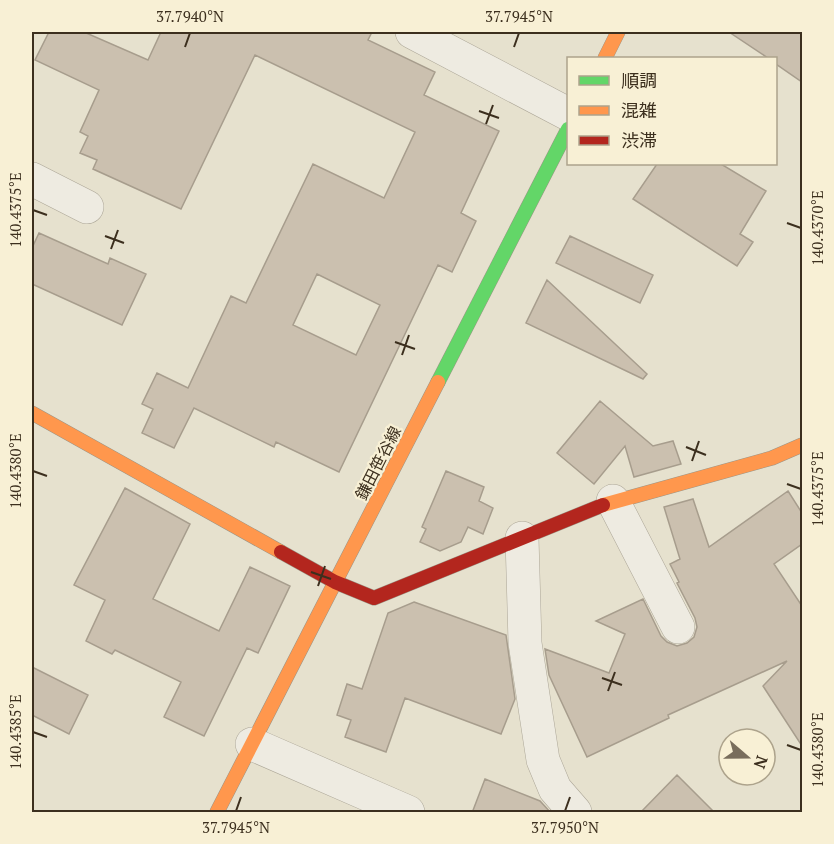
<svg xmlns="http://www.w3.org/2000/svg" width="834" height="844" viewBox="0 0 834 844" font-family="'PT Serif','Noto Sans JP',serif">
  <rect width="100%" height="100%" fill="#e6e1ce"/>
  <!-- building -->
  <path fill="#cbc0af" stroke="#a79d8d" stroke-width="1.5" fill-rule="evenodd" d="M49 32H84L148 60 161 32H372L368 40 435 72 424 95 499 131 461 213 476 221 452 272 438 265 339 472 276 442 274 447 194 408 174 448 142 433 153 409 142 404 157 373 188 388 231 296 246 303 313 164 384 198 415 132 255 55 181 209 93 169 97 160 80 153 88 136 80 132 99 90 35 60ZM317 274 380 305 356 355 293 325Z
    M729 32H802V82L776 64V58H768Z
    M657 164H721L766 191 740 234 753 242 737 266 633 199Z
    M39 233 108 264 110 258 146 274 122 325 32 284V248Z
    M570 236 653 275 640 303 556 263Z
    M547 280 647 374 643 379 526 323Z
    M600 401 653 446 673 441 681 464 634 477 625 446 594 484 557 453Z
    M446 471 484 487 479 501 493 508 483 534 468 527 461 542 440 551 420 542 426 529 422 527Z
    M125 488 190 524 153 599 219 631 250 567 290 586 258 653 247 648 204 736 164 717 181 682 115 650 112 654 86 641 105 600 74 585Z
    M788 491 802 513V544L774 564 802 606V746L763 686 787 661 668 715 669 718 587 757 549 675 545 649 609 673 625 634 596 621 643 599 661 636 667 642 677 646 687 643 694 637 697 627 695 618 677 583 679 582 670 564 680 559 664 507 693 499 709 547Z
    M414 602 506 635 515 699 501 734 405 698 386 752 345 737 351 720 337 715 347 684 362 689 388 613Z
    M32 667 88 695 69 734 32 715Z
    M677 775 715 813H640Z
    M485 779 540 801 551 813H472Z"/>
  <g fill="none" stroke-linecap="round" stroke-linejoin="round">
    <!-- street casing -->
    <g stroke="#aca697" stroke-width="34">
      <path id="street" d="M412 32 568 114
        M32 179 87 207
        M613 501 678 627
        M522 538 525 643 543 760 555 789 575 812
        M252 744 408 812"/>
    </g>
    <!-- fast casing -->
    <g stroke="#9b9587" stroke-width="15">
      <path id="fast" d="M438 382 568 129"/>
    </g>
    <!-- slow casing -->
    <g stroke="#9b9587" stroke-width="15">
      <path id="slow" d="M605 58 618 32
        M32 413 281 552
        M603 505 772 458 802 445
        M217 812 438 382"/>
    </g>
    <!-- jam casing -->
    <g stroke="#9b9587" stroke-width="15">
      <path id="jam" d="M281 552 335 582 374 598 603 505"/>
    </g>
    <!-- street -->
    <use href="#street" stroke="#eeebe1" stroke-width="33"/>
    <!-- fast -->
    <use href="#fast" stroke="#63d668" stroke-width="14"/>
    <!-- slow -->
    <use href="#slow" stroke="#ff974d" stroke-width="14"/>
    <!-- jam -->
    <use href="#jam" stroke="#b3261e" stroke-width="14"/>
  </g>
  <!-- ticks -->
  <path fill="none" stroke="#3c2f1e" stroke-width="2" d="M185 47 190 33M514 47 519 33M479 111 499 118M486 124 493 105M33 210 47 215M787 223 801 228M105 236 124 243M111 249 118 230M395 342 415 349M402 355 409 335M686 447 706 455M692 461 699 441M33 471 47 476M787 484 801 489M311 572 331 579M318 586 325 566M602 678 622 685M608 691 615 672M33 732 47 737M787 745 801 750M236 811 241 797M565 811 570 797"/>
  <g text-anchor="middle" dominant-baseline="central" stroke-width="4.5" stroke-linejoin="round" paint-order="stroke">
    <!-- street labels -->
    <g font-size="16" fill="#3c2f1e" stroke="#f8f0d5">
      <text transform="translate(378 463) rotate(-63)">鎌田笹谷線</text>
    </g>
  </g>
  <!-- border -->
  <rect width="834" height="844" fill="none" stroke="#f8f0d5" stroke-width="66"/>
  <!-- legend -->
  <rect x="567" y="57" width="210" height="108" fill="#f8f0d5" stroke="#ada38c" stroke-width="1.5"/>
  <rect x="579" y="76" width="30" height="9" fill="#63d668" stroke="#ada38c" stroke-width="1.5"/>
  <text x="621" y="87" font-size="18" fill="#3c2f1e">順調</text>
  <rect x="579" y="106" width="30" height="9" fill="#ff974d" stroke="#ada38c" stroke-width="1.5"/>
  <text x="621" y="117" font-size="18" fill="#3c2f1e">混雑</text>
  <rect x="579" y="136" width="30" height="9" fill="#b3261e" stroke="#ada38c" stroke-width="1.5"/>
  <text x="621" y="147" font-size="18" fill="#3c2f1e">渋滞</text>
  <!-- north arrow -->
  <g transform="translate(747 757) rotate(110)"><circle r="28" fill="#f8f0d5" stroke="#ada38c" stroke-width="1.5"/>
  <path d="M0-4.5L10 22L0 15L-10 22Z" fill="#786d5c"/>
  <text y="-9" font-size="16" font-weight="bold" text-anchor="middle" fill="#3c2f1e">N</text>
  </g>
  <rect x="33" y="33" width="768" height="778" fill="none" stroke="#3c2f1e" stroke-width="2"/>
  <g font-size="15" text-anchor="middle" fill="#3c2f1e">
    <text x="190" y="22">37.7940°N</text>
    <text x="519" y="22">37.7945°N</text>
    <text transform="translate(16 210) rotate(-90)" y="5">140.4375°E</text>
    <text transform="translate(818 228) rotate(-90)" y="5">140.4370°E</text>
    <text transform="translate(16 471) rotate(-90)" y="5">140.4380°E</text>
    <text transform="translate(818 489) rotate(-90)" y="5">140.4375°E</text>
    <text transform="translate(16 732) rotate(-90)" y="5">140.4385°E</text>
    <text transform="translate(818 750) rotate(-90)" y="5">140.4380°E</text>
    <text x="236" y="833">37.7945°N</text>
    <text x="565" y="833">37.7950°N</text>
  </g>
</svg>
